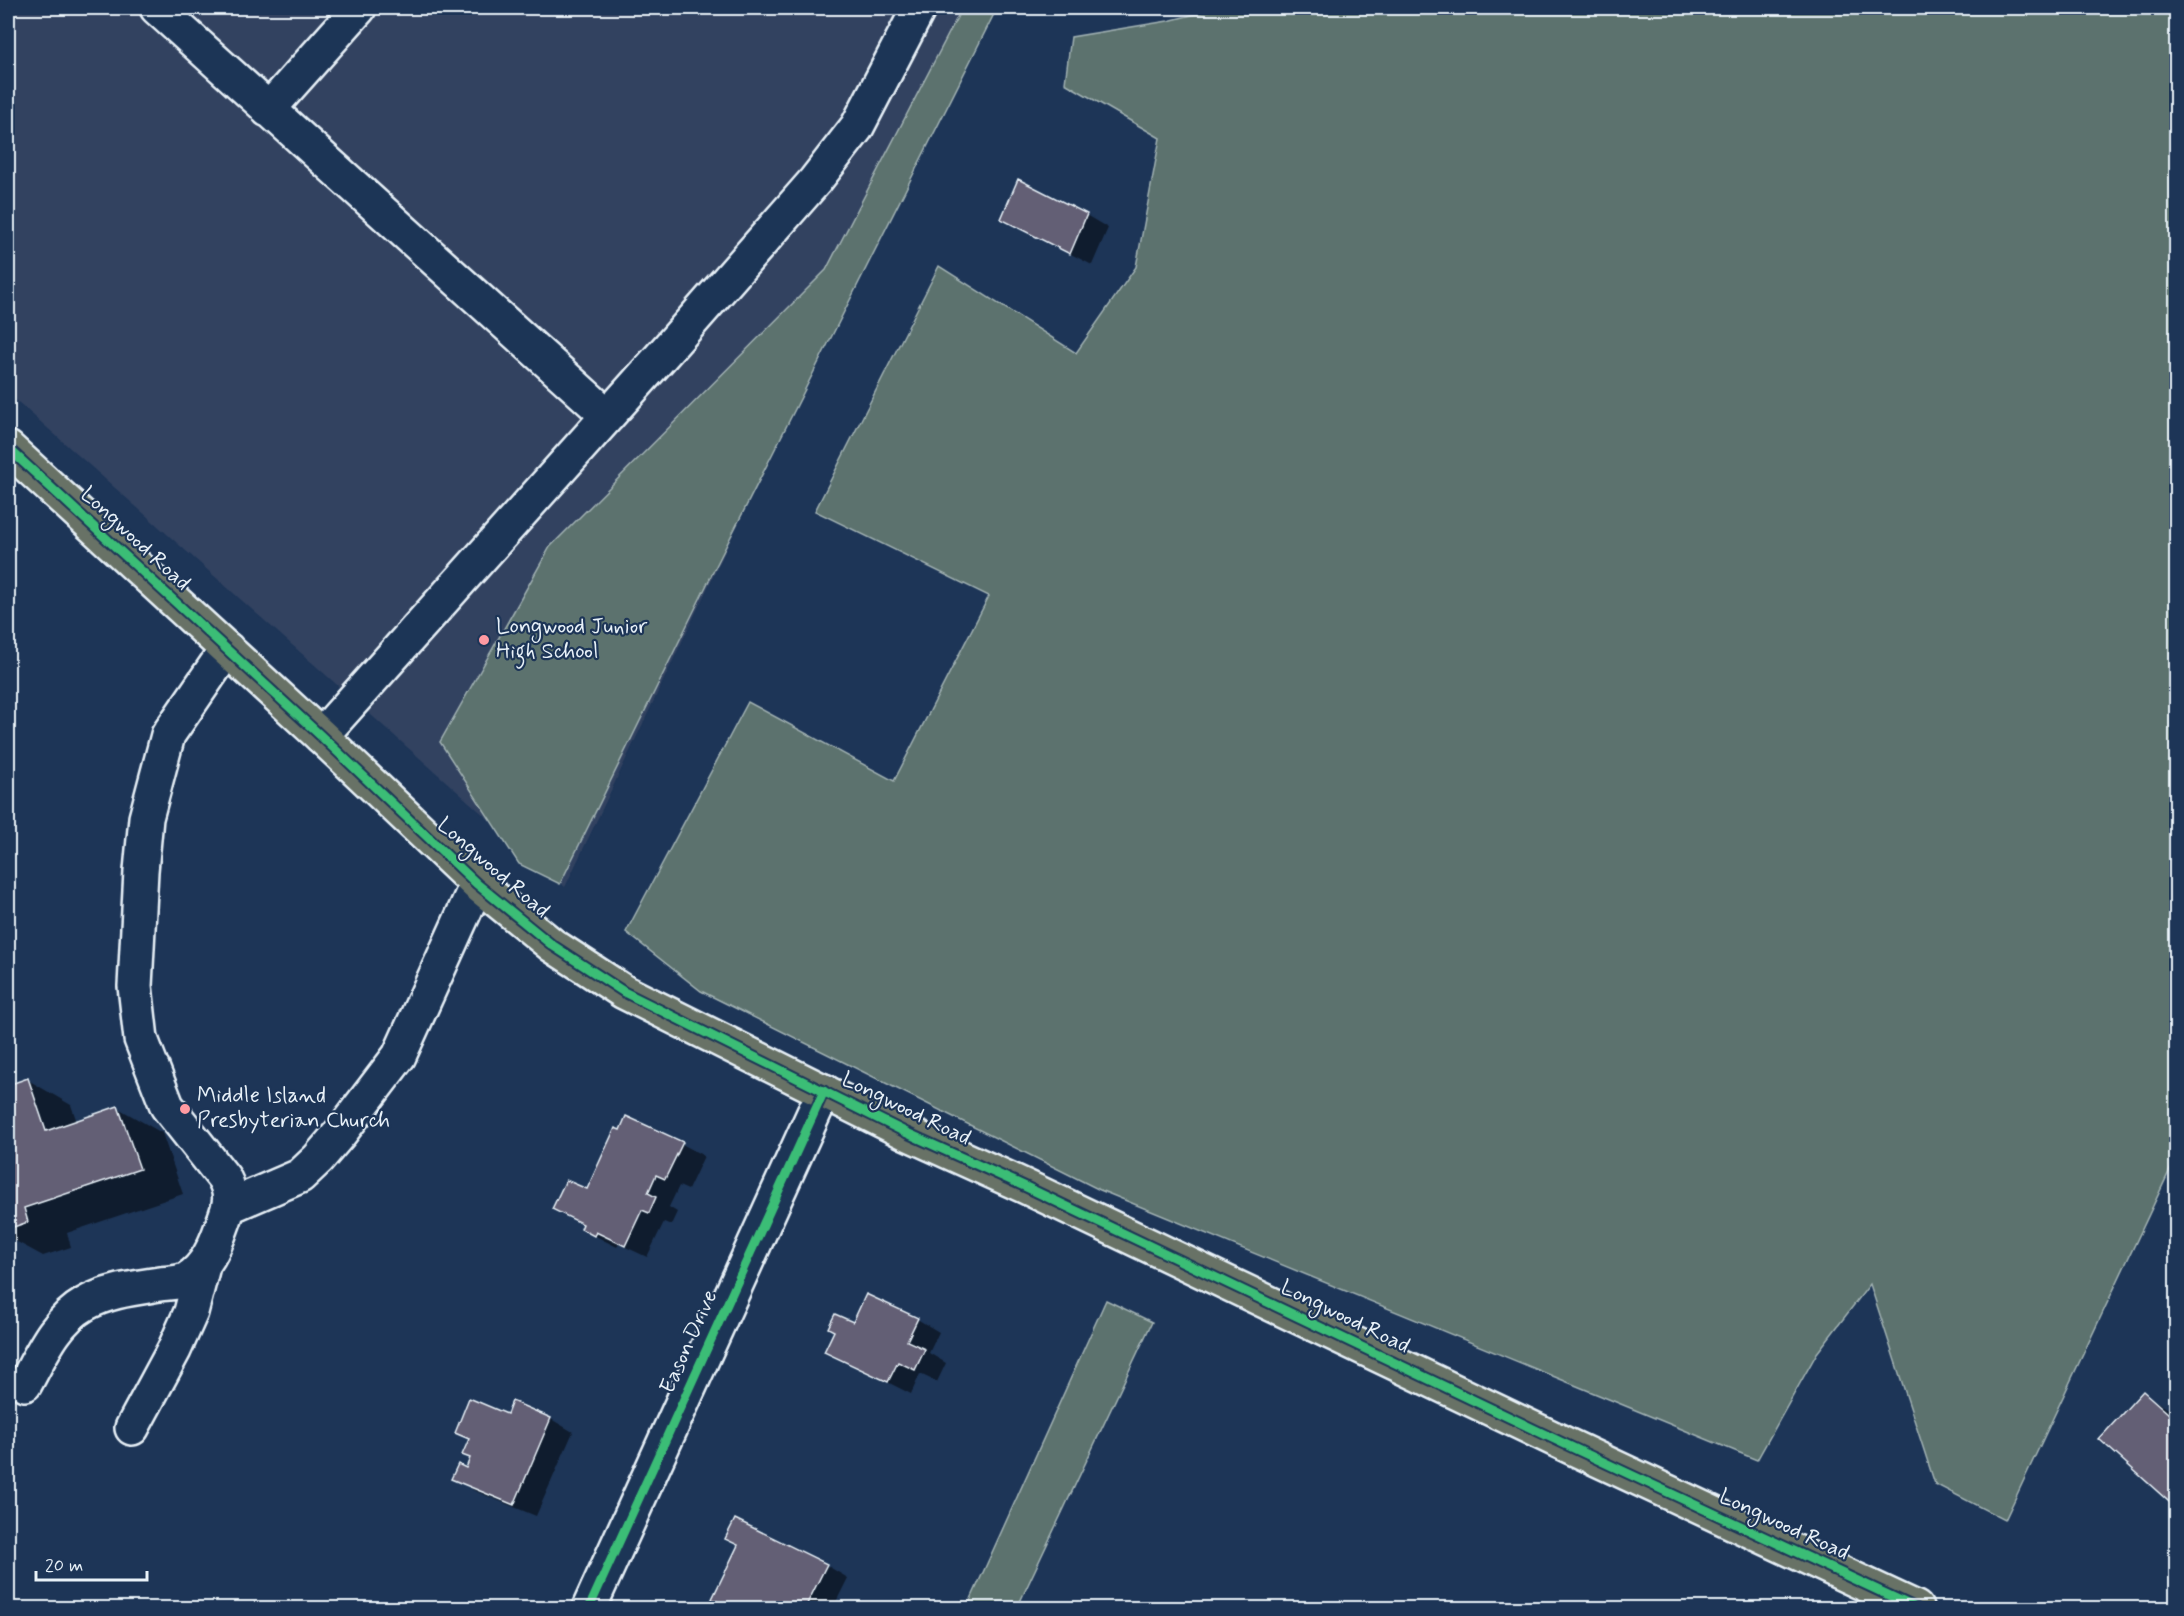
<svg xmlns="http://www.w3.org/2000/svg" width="2184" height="1616" viewBox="0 0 2184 1616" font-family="Mynerve,sans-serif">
  <rect width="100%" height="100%" fill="#1d3557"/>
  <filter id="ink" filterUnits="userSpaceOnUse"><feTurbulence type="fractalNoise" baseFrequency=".0167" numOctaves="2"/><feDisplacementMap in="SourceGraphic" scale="12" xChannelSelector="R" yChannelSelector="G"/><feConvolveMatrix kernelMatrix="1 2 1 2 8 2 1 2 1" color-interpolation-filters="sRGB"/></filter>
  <g filter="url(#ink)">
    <!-- built -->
    <path fill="#324260" d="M8 8H984L565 887 8 393Z"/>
    <!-- green -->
    <path fill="#5c726e" stroke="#a2b2b3" stroke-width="1.5" d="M962 8H997L717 564 560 884 519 864 440 742 550 547 826 270Z
      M1219 8H2176V1157L2005 1520 1935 1484 1870 1284 1817 1353 1757 1460 1100 1190 701 991 626 932 748 702 894 781 989 596 815 511 939 266 1076 353 1136 267 1160 138 1065 83 1071 37 1168 21Z
      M1106 1300 1152 1322 1017 1608H967Z"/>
    <!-- shadow -->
    <path fill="#0007" d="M1086 215 1108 228 1092 265 1003 219Z
      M28 1080 71 1105 77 1122 118 1108 162 1133 183 1194 67 1233 71 1247 43 1256 8 1237V1087Z
      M682 1144 704 1156 688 1190 679 1186 669 1207 677 1212 671 1225 664 1222 647 1257 619 1244 617 1247 605 1241 583 1229 584 1225 554 1208Z
      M917 1319 939 1332 929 1353 946 1363 937 1382 920 1374 911 1394 826 1351 854 1324Z
      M2143 1393 2173 1412 2176 1410V1507L2101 1439Z
      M513 1403 551 1419 573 1432 536 1516 475 1491 453 1478 467 1469 471 1458 470 1440 456 1432 508 1416Z
      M826 1565 848 1578 833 1608H732L714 1598Z"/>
    <!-- building -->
    <path fill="#645f74" stroke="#e8f1f8" stroke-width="1.5" d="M1018 179 1087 214 1070 254 1001 219Z
      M28 1078 46 1131 118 1106 140 1169 24 1208 28 1222 8 1229V1085Z
      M626 1116 683 1142 665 1179 656 1175 648 1193 656 1197 649 1213 642 1210 625 1246 596 1232 594 1236 581 1229 583 1224 552 1209 566 1180 587 1189 615 1128 620 1130Z
      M866 1294 918 1318 907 1341 925 1349 915 1370 898 1362 888 1382 824 1352 834 1331 828 1328 835 1314 853 1322Z
      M2143 1391 2169 1414 2175 1407 2176 1408V1508L2099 1439Z
      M469 1398 507 1414 512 1401 551 1418 514 1505 451 1479 458 1464 466 1468 470 1458 462 1455 469 1439 455 1433Z
      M735 1519 827 1564 805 1608H732L712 1599 738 1545 725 1539Z"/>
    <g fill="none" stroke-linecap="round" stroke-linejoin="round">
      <!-- minor casing -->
      <g stroke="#e8f1f8" stroke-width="38">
        <path id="minor" d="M157 8 608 416
          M268 110 359 8
          M321 736 657 361 815 181 857 127 919 8
          M230 1206 300 1176 318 1159 341 1132 399 1056 477 884
          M25 1384C41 1355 55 1321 85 1304 107 1291 135 1288 160 1284 168 1283 180 1283 187 1279 206 1268 215 1246 222 1226 229 1207 234 1197 224 1178L167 1106 141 1039 135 986 141 871 146 818 168 735 227 649
          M132 1428 174 1350 191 1312 203 1266
          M589 1608 824 1091"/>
      </g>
      <!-- major casing -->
      <g stroke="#e8f1f8" stroke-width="38">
        <path id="major" d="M8 448 321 736 477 884 552 945 624 992 907 1133 1024 1186 1567 1445 1916 1608"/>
      </g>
      <!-- minor -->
      <use href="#minor" stroke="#1d3557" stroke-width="33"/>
      <!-- major -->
      <use href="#major" stroke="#687266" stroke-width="33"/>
      <!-- cycleway casing -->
      <g stroke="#1d3557" stroke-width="13">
        <path id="cycleway" d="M8 448 321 736 477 884 552 945 624 992 907 1133 1024 1186 1567 1445 1916 1608
          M589 1608 824 1091"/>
      </g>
      <!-- cycleway -->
      <use href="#cycleway" stroke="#3abd76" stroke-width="9"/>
    </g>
  </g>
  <!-- markers -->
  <g fill="#ff9aa2" stroke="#1d3557" stroke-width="2">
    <circle cx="484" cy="640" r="6"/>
    <circle cx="185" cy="1109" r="6"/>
  </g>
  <g text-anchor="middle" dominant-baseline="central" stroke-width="4.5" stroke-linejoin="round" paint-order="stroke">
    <!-- street labels -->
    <g font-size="22" fill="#e8f1f8" stroke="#1d3557">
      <text transform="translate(135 539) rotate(43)">Longwood Road</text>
      <text transform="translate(493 868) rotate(41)">Longwood Road</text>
      <text transform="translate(906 1109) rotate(26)">Longwood Road</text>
      <text transform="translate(1345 1317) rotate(26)">Longwood Road</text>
      <text transform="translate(689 1342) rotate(-66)">Eason Drive</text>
      <text transform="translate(1784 1525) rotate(25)">Longwood Road</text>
    </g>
    <!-- poi labels -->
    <g font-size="22" fill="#e8f1f8" stroke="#1d3557" text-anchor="start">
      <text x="496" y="627">Longwood Junior<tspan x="496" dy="25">High School</tspan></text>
      <text x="197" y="1096">Middle Island<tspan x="197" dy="25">Presbyterian Church</tspan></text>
    </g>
  </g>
  <!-- margin -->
  <rect width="2184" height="1616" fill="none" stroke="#1d3557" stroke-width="30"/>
  <rect x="15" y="15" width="2154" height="1586" fill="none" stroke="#e8f1f8" stroke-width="2" filter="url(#ink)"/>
  <!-- scale -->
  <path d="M36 1571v9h111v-9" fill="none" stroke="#e8f1f8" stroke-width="3"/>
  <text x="45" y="1571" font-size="18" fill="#e8f1f8" stroke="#1d3557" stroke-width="4.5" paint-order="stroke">20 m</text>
</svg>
